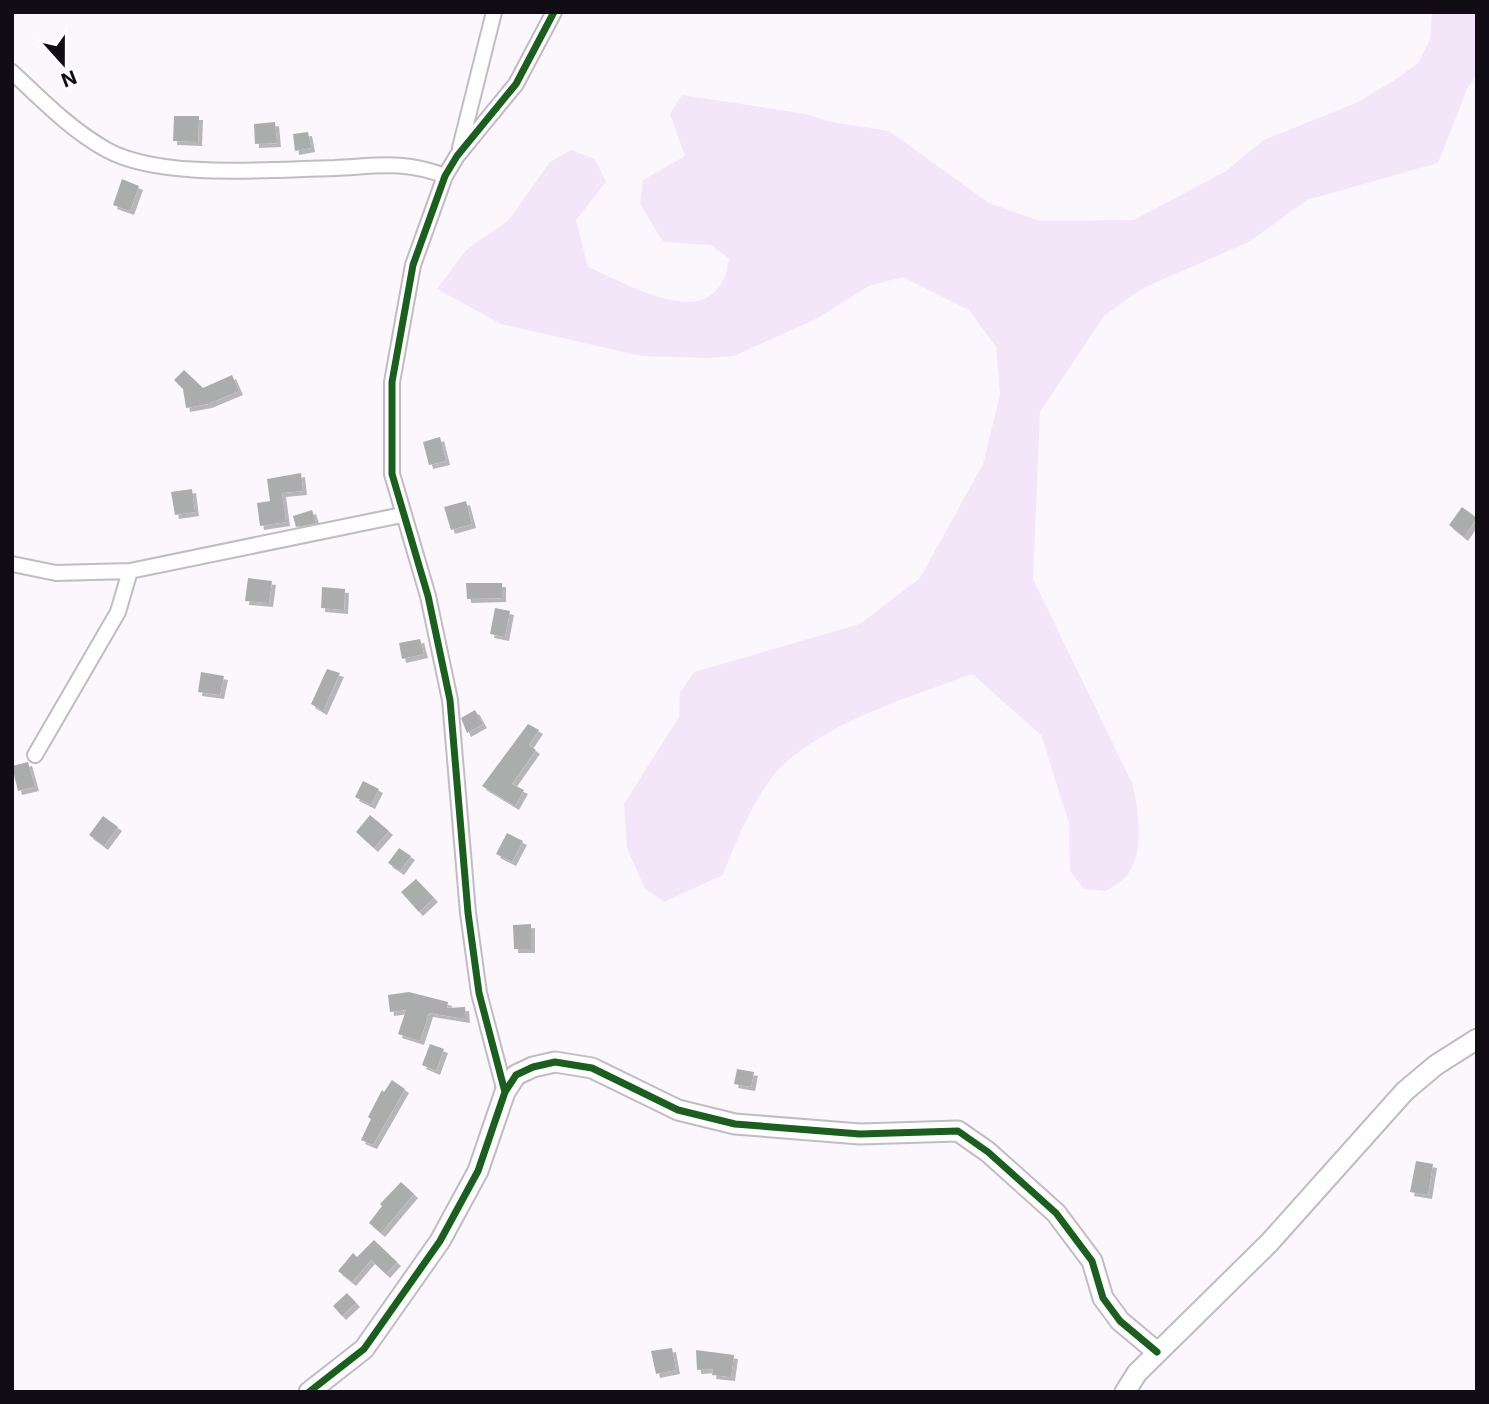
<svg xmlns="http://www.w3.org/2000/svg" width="1489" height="1404" viewBox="0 0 1489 1404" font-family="Inter,sans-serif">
  <defs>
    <filter id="shadow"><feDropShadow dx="4" dy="4" stdDeviation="0" flood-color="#0004"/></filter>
  </defs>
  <rect width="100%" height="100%" fill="#fbf7fd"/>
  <!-- green -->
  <path fill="#f4e6f9" d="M1432 12H1477V75L1468 87 1438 163 1307 200 1249 242 1143 288 1104 316 1040 412 1033 579 1132 783C1139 811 1145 849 1128 874 1123 881 1113 886 1106 891L1084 889 1070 871 1069 823 1041 735 972 674C908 698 837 718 785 763 759 786 735 843 723 875L664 902 645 889 627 848 624 804 679 717 680 693 694 672 860 624 920 578 983 464 1000 395 996 347 969 310 903 277 869 286 816 319 734 356 710 358 641 356 501 324 437 289 467 249 508 221 550 162 571 150 595 159 606 182 576 220 588 267C633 286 718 339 729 259L711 245 663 242 640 204 643 180 685 156 670 114 682 95 806 114 831 122 889 131 989 203 1040 221 1134 220 1226 171 1264 140 1356 103 1398 78 1418 63 1430 39Z"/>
  <!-- building -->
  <path fill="#abadad" filter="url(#shadow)" d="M174 116H199L198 142 173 141Z
    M275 122 277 143 255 144 254 124Z
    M308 132 311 148 295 151 293 134Z
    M122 179 139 186 130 211 113 205Z
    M184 370 203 388 232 375 239 391 208 404 186 408 183 389 174 380Z
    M440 437 446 461 429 465 423 442Z
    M301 473 303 491 282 493 286 522 260 526 257 503 270 501 267 479Z
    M192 489 195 512 175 515 171 492Z
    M466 501 472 524 451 530 444 507Z
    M1462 507 1477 518 1464 537 1449 525Z
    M312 510 316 523 296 527 293 516Z
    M248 578 272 581 269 603 245 601Z
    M466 583H502V598L467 599Z
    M322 587 345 589 344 610 321 608Z
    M495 608 510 611 505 637 490 634Z
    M420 639 424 654 402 659 399 643Z
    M327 669 340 673 323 711 311 704Z
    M201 672 224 676 220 695 198 692Z
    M475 710 483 724 467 733 461 718Z
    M528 724 539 730 529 745 536 750 512 784 524 790 515 806 482 786Z
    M28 762 35 787 18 791 12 766Z
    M363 781 379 789 371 805 355 797Z
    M370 815 389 831 374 848 356 832Z
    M103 816 118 827 104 846 89 835Z
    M507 833 523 841 512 862 496 854Z
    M399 848 411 856 400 871 388 863Z
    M416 879 434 898 419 912 401 892Z
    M531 924V949H514L513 925Z
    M409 992 448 1002 447 1008 465 1007 466 1019 429 1013 420 1041 398 1034 406 1010 390 1012 388 995Z
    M430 1044 444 1049 436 1071 422 1065Z
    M737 1069 754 1072 751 1087 734 1084Z
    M392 1080 405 1089 373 1145 361 1140 371 1119 368 1117 382 1090 384 1092Z
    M1416 1161 1433 1164 1428 1195 1410 1192Z
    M401 1182 414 1194 381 1233 369 1223 382 1206 380 1204Z
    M374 1240 397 1262 386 1274 371 1260 352 1282 338 1271 353 1253 357 1257Z
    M347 1293 356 1303 342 1316 333 1306Z
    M672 1348 676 1370 656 1374 651 1351Z
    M696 1350 734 1355 731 1377 712 1375 713 1369 697 1370Z"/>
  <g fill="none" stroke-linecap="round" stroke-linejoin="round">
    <!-- street casing -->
    <g stroke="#c1bcc3" stroke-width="18">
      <path id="street" d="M12 72C42 100 71 130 107 150 162 180 272 169 335 168 377 166 404 160 445 176
        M460 148 494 12
        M12 564 56 573 130 571 402 515
        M35 755 118 612 130 571
        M505 1092 479 993 468 913 450 700 428 596 392 474V382L413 265 445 176 457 156 516 84 554 12"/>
    </g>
    <!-- secondary casing -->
    <g stroke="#c1bcc3" stroke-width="23">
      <path id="secondary" d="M309 1392 364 1349 440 1241 478 1171 505 1092 516 1075 533 1067 555 1062 592 1068 678 1110 735 1124 860 1134 958 1131 988 1152 1056 1213 1092 1261 1103 1298 1120 1321 1157 1352
        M1125 1392 1137 1373 1269 1243 1405 1091 1436 1065 1477 1039"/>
    </g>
    <!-- street -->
    <use href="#street" stroke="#fefeff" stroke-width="14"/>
    <!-- secondary -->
    <use href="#secondary" stroke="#fefeff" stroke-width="19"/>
    <!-- cycleway casing -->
    <g stroke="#fff" stroke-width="11">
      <path id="cycleway" d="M505 1092 479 993 468 913 450 700 428 596 392 474V382L413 265 445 176 457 156 516 84 554 12
        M309 1392 364 1349 440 1241 478 1171 505 1092 516 1075 533 1067 555 1062 592 1068 678 1110 735 1124 860 1134 958 1131 988 1152 1056 1213 1092 1261 1103 1298 1120 1321 1157 1352"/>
    </g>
    <!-- cycleway -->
    <use href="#cycleway" stroke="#1b5e20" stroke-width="7"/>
  </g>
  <!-- border -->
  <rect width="1489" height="1404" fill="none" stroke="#120d14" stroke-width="28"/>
  <!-- north arrow -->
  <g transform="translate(63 63) rotate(159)" stroke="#ffffff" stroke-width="5" paint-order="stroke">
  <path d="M0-5L12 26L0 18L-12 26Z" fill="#120d14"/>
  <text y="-10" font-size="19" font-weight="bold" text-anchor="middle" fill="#120d14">N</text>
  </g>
</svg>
